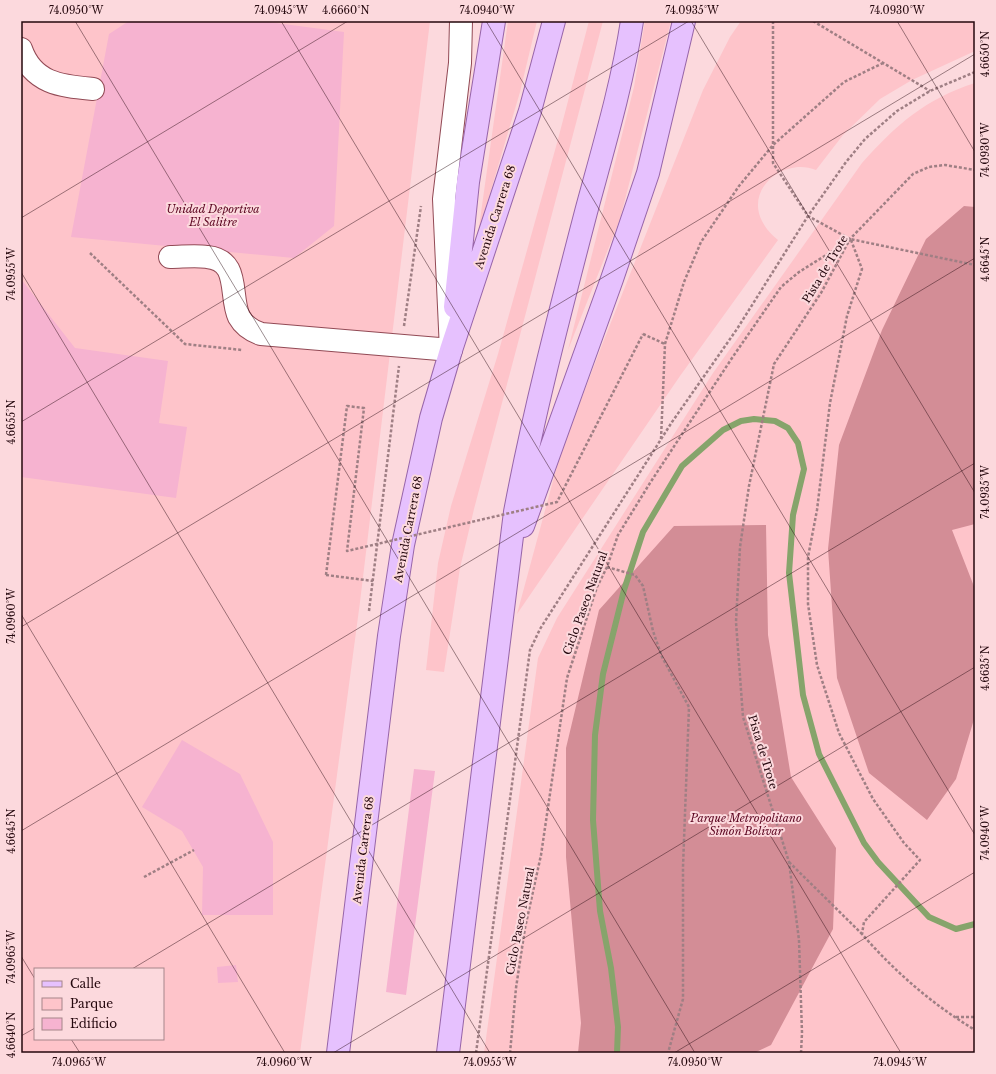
<svg xmlns="http://www.w3.org/2000/svg" width="996" height="1074" viewBox="0 0 996 1074" font-family="'Libre Baskerville',serif">
  <rect width="100%" height="100%" fill="#fcd9dd"/>
  <!-- green -->
  <path fill="#fec4ca" fill-rule="evenodd" d="M21 21H430L360 602 300 1053H21ZM35 969H163V1039H35Z
    M508 21H537L520 92 478 234Z
    M589 21H603L474 509 460 568 444 672 426 670 438 563 451 506 498 354 557 143Z
    M645 21H671L620 219 568 350 634 87Z
    M741 21H975V51L912 80 880 99 843 135 816 170C785 157 745 188 762 221 766 229 771 234 778 240L680 376 517 614 560 455 602 345 703 90 730 37Z
    M975 83V1053H484L538 658 557 618 713 373 862 163C896 125 925 99 975 83Z"/>
  <!-- forest -->
  <path fill="#d38d96" d="M964 206 975 207V524L952 530 975 589V716L956 779 927 820 869 773 837 678 828 549 839 445 882 330 926 239Z
    M766 525 768 635 791 777 836 848 833 929 771 1045 754 1053H578L581 1023 566 857V748L599 610 674 526Z"/>
  <g fill="none" stroke-linecap="round" stroke-linejoin="round">
    <!-- stream -->
    <path stroke="#86a46b" stroke-width="6" d="M617 1053 618 1027 611 968 600 911 593 820 595 735 603 674 624 590 643 532 682 466 723 430 741 421 754 419 775 421 788 428 798 443 804 469 793 515 789 573 803 695 819 754 864 843 878 862 929 917 956 929 975 924"/>
  </g>
  <!-- building -->
  <path fill="#f6b3d0" d="M129 21H261L344 32 334 226 294 258 71 237 109 34Z
    M21 279 75 348 168 361 159 423 187 427 176 498 21 477Z
    M182 740 240 774 273 842V915H202L203 867 182 831 142 807Z
    M414 769 435 771 406 995 386 992Z
    M236 965 238 982 218 983 217 967Z"/>
  <g fill="none" stroke-linecap="round" stroke-linejoin="round">
    <!-- minor casing -->
    <g stroke="#924a55" stroke-width="24">
      <path id="minor" d="M21 49C33 84 62 86 93 89
        M170 257C182 257 195 255 207 257 241 260 229 296 239 317 244 326 252 331 261 334L451 350 444 199 460 63 461 21"/>
    </g>
    <!-- major casing -->
    <g stroke="#9765a9" stroke-width="24">
      <path id="major" d="M455 307 468 182 494 21
        M523 526 612 279 648 173 684 21
        M338 1053 389 636 403 545 431 418 451 350 530 111 554 21
        M448 1053 515 512C534 411 560 312 586 212 603 149 622 86 632 21"/>
    </g>
    <!-- path -->
    <path stroke="#9f7f84" stroke-width="2.5" stroke-dasharray="3 2" stroke-linecap="butt" d="M773 21V163L808 216 850 239 975 265
      M813 21 930 91
      M851 240 862 269 847 316 830 403 817 510 808 557V604L817 665 839 733 873 799 904 843 920 860 864 922 862 934C895 972 932 1004 975 1030
      M90 253 185 344 242 350
      M404 326 421 206
      M643 334 665 344
      M661 439 665 344 684 282 701 242 739 186 773 145 844 82 883 63
      M607 567 635 575 643 586 653 631 662 657 689 707 683 867V999L668 1053
      M326 575 373 581
      M369 611 399 366
      M789 862 862 934
      M144 877 194 850
      M956 1017H975
      M476 1053 530 650 540 629 672 422 737 329 808 216 846 162 865 139 897 111 930 91 975 72
      M510 1053 516 988 525 928 541 855 567 678 597 587 607 567 618 535 650 483 732 358 781 287 799 272 850 240
      M801 1053 802 1033 799 940 789 862 743 717 736 622 740 547 749 486 774 364 821 293 850 239 913 174 929 167 945 165 975 170"/>
    <!-- minor -->
    <use href="#minor" stroke="#fff" stroke-width="22"/>
    <!-- major -->
    <use href="#major" stroke="#e6c1fe" stroke-width="22"/>
    <!-- path-bridge -->
    <path stroke="#9f7f84" stroke-width="2.5" stroke-dasharray="3 2" stroke-linecap="butt" d="M326 575 347 406 364 408 347 551 557 502 643 334"/>
  </g>
  <!-- ticks -->
  <path fill="none" stroke="#24070d" stroke-width="1" stroke-opacity="0.45" d="M75 21 695 1053M281 21 901 1053M486 21 975 835M691 21 975 493M897 21 975 152M21 218 348 21M21 272 490 1053M21 422 689 21M21 614 285 1053M21 627 975 54M21 831 975 258M21 956 35 979M132 969 975 463M21 1036 35 1028M71 1039 80 1053M333 1053 975 667M674 1053 975 872"/>
  <g text-anchor="middle" dominant-baseline="central" stroke-width="4" stroke-linejoin="round" paint-order="stroke">
    <!-- park labels -->
    <g font-size="11" font-style="italic" fill="#5c0621" stroke="#fcd9dd">
      <text x="213" y="209">Unidad Deportiva<tspan x="213" dy="13">El Salitre</tspan></text>
      <text x="746" y="818">Parque Metropolitano<tspan x="746" dy="13">Simón Bolívar</tspan></text>
    </g>
    <!-- street labels -->
    <g font-size="11" fill="#24070d" stroke="#fcd9dd">
      <text transform="translate(495 217) rotate(-72)">Avenida Carrera 68</text>
      <text transform="translate(825 269) rotate(-59)">Pista de Trote</text>
      <text transform="translate(408 529) rotate(-79)">Avenida Carrera 68</text>
      <text transform="translate(585 603) rotate(-70)">Ciclo Paseo Natural</text>
      <text transform="translate(763 752) rotate(73)">Pista de Trote</text>
      <text transform="translate(363 850) rotate(-83)">Avenida Carrera 68</text>
      <text transform="translate(520 921) rotate(-79)">Ciclo Paseo Natural</text>
    </g>
  </g>
  <!-- border -->
  <rect width="996" height="1074" fill="none" stroke="#fcd9dd" stroke-width="44"/>
  <!-- legend -->
  <rect x="34" y="968" width="130" height="72" fill="#fcd9dd" stroke="#a6858a"/>
  <rect x="42" y="981" width="20" height="6" fill="#e6c1fe" stroke="#a6858a"/>
  <text x="70" y="988" font-size="12" fill="#24070d">Calle</text>
  <rect x="42" y="998" width="20" height="12" fill="#fec4ca" stroke="#a6858a"/>
  <text x="70" y="1008" font-size="12" fill="#24070d">Parque</text>
  <rect x="42" y="1018" width="20" height="12" fill="#f6b3d0" stroke="#a6858a"/>
  <text x="70" y="1028" font-size="12" fill="#24070d">Edificio</text>
  <rect x="22" y="22" width="952" height="1030" fill="none" stroke="#24070d" stroke-width="1.5"/>
  <g font-size="10" text-anchor="middle" fill="#24070d">
    <text x="76" y="14">74.0950°W</text>
    <text x="281" y="14">74.0945°W</text>
    <text x="346" y="14">4.6660°N</text>
    <text x="487" y="14">74.0940°W</text>
    <text x="692" y="14">74.0935°W</text>
    <text x="897" y="14">74.0930°W</text>
    <text transform="translate(985 54) rotate(-90)" y="4">4.6650°N</text>
    <text transform="translate(985 150) rotate(-90)" y="4">74.0930°W</text>
    <text transform="translate(985 259) rotate(-90)" y="4">4.6645°N</text>
    <text transform="translate(11 274) rotate(-90)" y="4">74.0955°W</text>
    <text transform="translate(11 422) rotate(-90)" y="4">4.6655°N</text>
    <text transform="translate(985 492) rotate(-90)" y="4">74.0935°W</text>
    <text transform="translate(11 616) rotate(-90)" y="4">74.0960°W</text>
    <text transform="translate(985 668) rotate(-90)" y="4">4.6635°N</text>
    <text transform="translate(11 831) rotate(-90)" y="4">4.6645°N</text>
    <text transform="translate(985 833) rotate(-90)" y="4">74.0940°W</text>
    <text transform="translate(11 957) rotate(-90)" y="4">74.0965°W</text>
    <text transform="translate(11 1035) rotate(-90)" y="4">4.6640°N</text>
    <text x="79" y="1066">74.0965°W</text>
    <text x="284" y="1066">74.0960°W</text>
    <text x="490" y="1066">74.0955°W</text>
    <text x="695" y="1066">74.0950°W</text>
    <text x="900" y="1066">74.0945°W</text>
  </g>
</svg>
